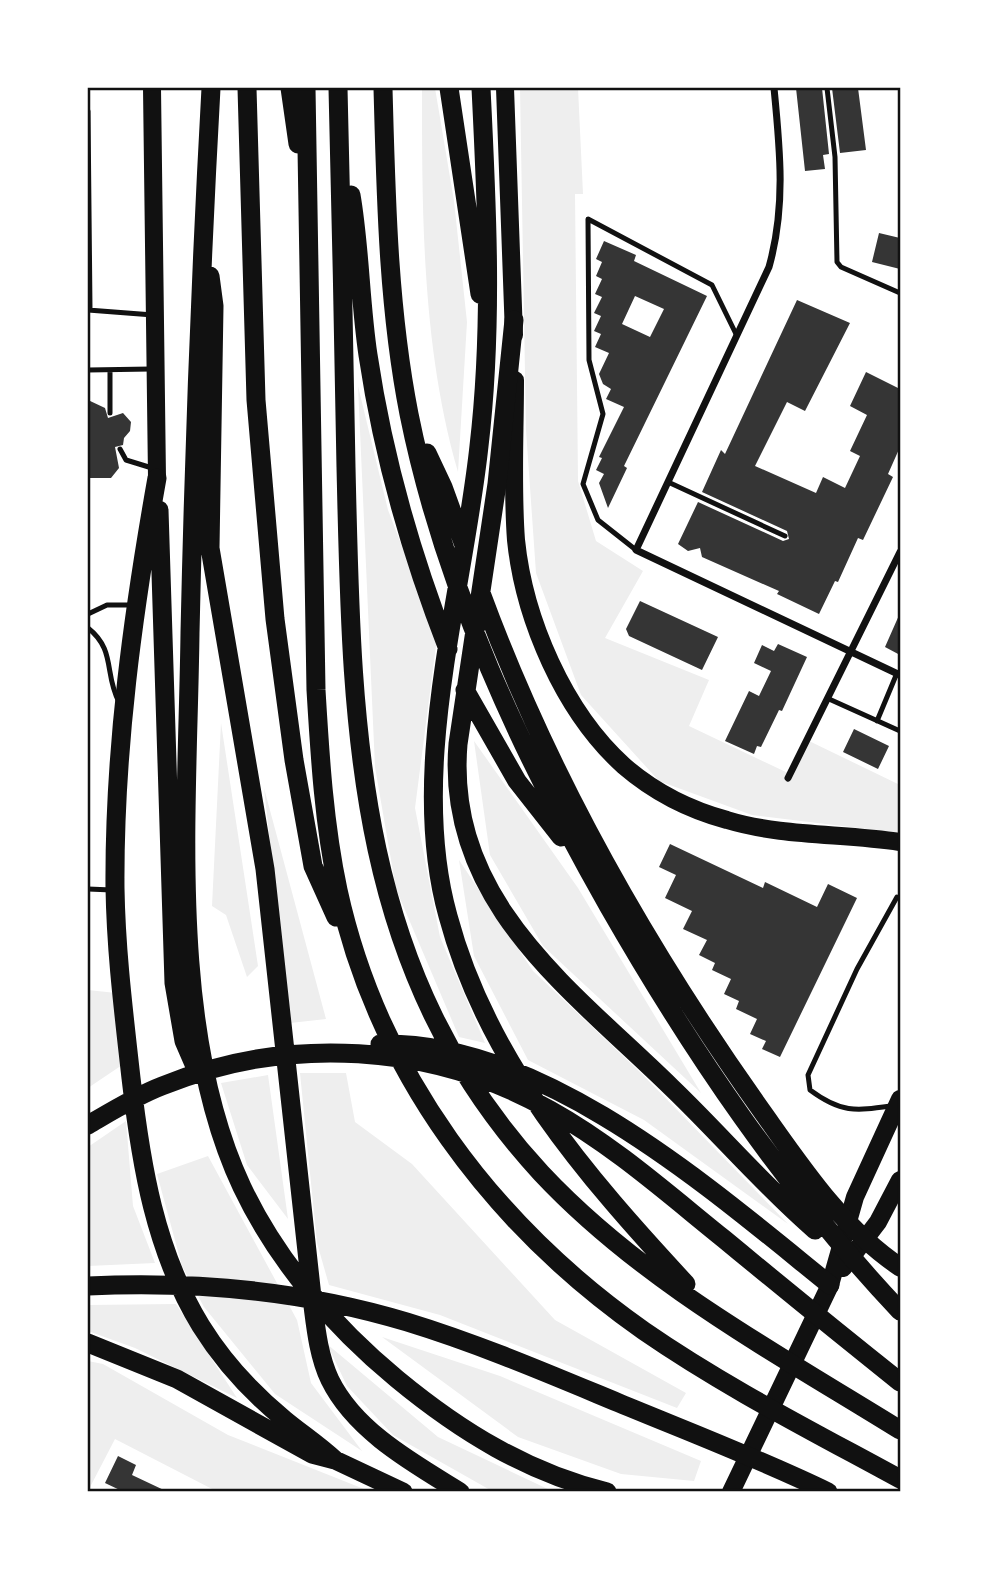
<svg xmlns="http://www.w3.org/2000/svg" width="988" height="1579" viewBox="0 0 988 1579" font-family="Cabin,sans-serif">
  <rect width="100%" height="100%" fill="#fff"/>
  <!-- green -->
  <path fill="#eee" d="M422 88H435L454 201 467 322 458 472C422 347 422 216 422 88Z
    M520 88H578L583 194H575L578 481 596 541 643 571 605 638 709 680 689 726 790 774 807 740 900 785V833L752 815 659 781 581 695 536 573 526 430Z
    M358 386 388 510 437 638 415 808 440 937 485 1043 459 1037 396 889 375 767Z
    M221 723 258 966 247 977 226 915 212 906Z
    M474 741 578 888 701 1093 543 946 490 855Z
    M264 788 326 1019 290 1023Z
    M459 860 533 971 642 1074 788 1224 644 1120 528 1060 474 956Z
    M88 990 116 993 125 1063 88 1088Z
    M300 1073H346L355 1122 412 1164 555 1320 686 1393 677 1408 440 1315 329 1285 317 1243Z
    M268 1075 288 1219 247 1165 221 1083Z
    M126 1121 133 1206 155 1263 88 1266V1147Z
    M208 1156 297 1320 311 1383 362 1451 275 1394 204 1307 182 1266 157 1174Z
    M176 1304 237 1398 135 1348 88 1331V1305Z
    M382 1337 500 1376 701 1461 694 1481 621 1474 518 1437Z
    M327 1344 438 1437 552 1491H492L393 1435 347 1386Z
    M88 1361 103 1364 228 1435 369 1491H216L115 1439 88 1491Z"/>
  <!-- building -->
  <path fill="#353535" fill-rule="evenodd" d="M796 88H822L829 154 823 155 825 169 805 171Z
    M832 88H858L866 150 840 153Z
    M879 233 900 238V269L872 262Z
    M604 241 636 255 634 261 707 296 624 466 627 468 608 508 599 483 604 474 596 470 602 458 599 457 624 407 606 399 611 389 603 384 599 374 609 353 595 347 601 334 594 331 601 316 594 313 602 297 595 294 602 279 596 276 602 262 596 259ZM635 296 664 309 650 337 622 324Z
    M797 300 850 323 805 411 787 402 755 466 816 493 823 477 845 488 860 456 850 451 867 415 850 406 866 372 900 389V447L888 474 893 477 863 540 858 538 838 582 835 581 819 614 777 594 779 591 702 557 700 548 688 551 678 544 698 502 783 541 789 539 787 531 702 492 721 450 725 454Z
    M88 400 105 408 108 418 123 413 131 422 130 431 124 438 123 445 115 447 119 468 111 478H88Z
    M640 601 718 637 702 670 629 636 626 629Z
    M900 613V655L885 647Z
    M778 644 807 657 782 711 779 710 761 747 757 746 754 754 725 741 749 691 759 696 771 671 754 663 762 645 774 651Z
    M854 729 889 746 878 769 843 752Z
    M670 844 763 888 765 882 817 907 828 884 857 898 780 1057 762 1049 766 1041 750 1034 757 1019 736 1009 739 1001 724 994 731 979 712 970 715 963 699 955 707 940 683 929 692 911 665 898 676 875 659 867Z
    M118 1456 136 1465 132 1475 168 1492H124L105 1483Z"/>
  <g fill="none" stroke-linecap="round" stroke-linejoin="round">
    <!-- service -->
    <path stroke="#111" stroke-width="5" d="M827 88 835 157 837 262 841 267 900 293
      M88 111 90 309
      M88 310 153 315
      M88 370 151 369
      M110 370V413
      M120 449 126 460 152 468
      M668 482 785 536
      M636 550 598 520 583 484 603 414 589 360 588 219 712 285 736 334
      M88 614 107 605H132
      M88 628C116 650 104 674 119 702
      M829 699 900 731
      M877 721 897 673
      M88 889 112 890
      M891 1106C855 1111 841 1113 810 1090L808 1075 857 969 897 897 900 898"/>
    <!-- minor -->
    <path stroke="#111" stroke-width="7" d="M774 88C780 149 786 207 769 267L636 550 900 675
      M788 778 900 552"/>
    <!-- trunk -->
    <path stroke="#111" stroke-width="18" d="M152 88 157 478
      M505 88 514 335
      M515 380C515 433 512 487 516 540 524 619 564 712 624 766 653 791 690 810 727 820 783 837 843 833 900 842
      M843 1268 878 1222 900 1180
      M731 1492 830 1285 855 1197 900 1099"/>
    <!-- motorway -->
    <path stroke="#111" stroke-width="19" d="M211 88C201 269 194 451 190 633 188 806 167 1028 242 1187 277 1261 334 1327 397 1379 460 1431 528 1473 607 1492
      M247 88 256 400 275 619 294 760 313 866 336 917
      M290 88 298 144
      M306 88 316 690C320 757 324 824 338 890 378 1073 493 1225 644 1331 725 1387 814 1432 900 1479
      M338 88C341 214 344 341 346 467 352 727 353 969 541 1173 642 1281 776 1353 900 1430
      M383 88C386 197 388 307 409 414 444 588 522 754 609 907 692 1052 785 1189 900 1311
      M449 88 480 294
      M481 88C487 207 493 327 479 446 463 596 407 770 448 916 487 1062 586 1176 686 1284
      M351 195C360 247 360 302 368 355 383 456 411 554 448 649
      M210 276 214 306 210 548 265 869 313 1306C316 1330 319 1357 330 1380 355 1431 413 1463 460 1492
      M514 320 497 484 458 744C445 902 571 989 671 1087 720 1134 764 1186 815 1230
      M427 453 443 487 464 545
      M157 478C133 613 114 750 115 888 116 952 124 1015 131 1078 141 1165 155 1251 201 1326 224 1363 252 1393 285 1420 302 1434 319 1445 335 1460
      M159 510 174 983 184 1041 197 1071
      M481 593C549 778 650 954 764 1114 803 1169 844 1230 900 1267
      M465 690 517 781 561 837
      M380 1044C542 1040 711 1189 830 1285
      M88 1125C112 1111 136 1096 162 1086 287 1035 432 1043 550 1110 613 1145 668 1194 724 1239 782 1287 841 1335 900 1382
      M88 1286C194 1281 304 1291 407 1322 479 1344 549 1374 619 1403 689 1432 760 1459 828 1492
      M88 1343 177 1379 312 1454 335 1460 403 1492"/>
  </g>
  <!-- border -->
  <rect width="988" height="1579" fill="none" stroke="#ffffff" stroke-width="178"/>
  <rect x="89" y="89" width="810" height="1401" fill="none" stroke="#111" stroke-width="2.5"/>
</svg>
